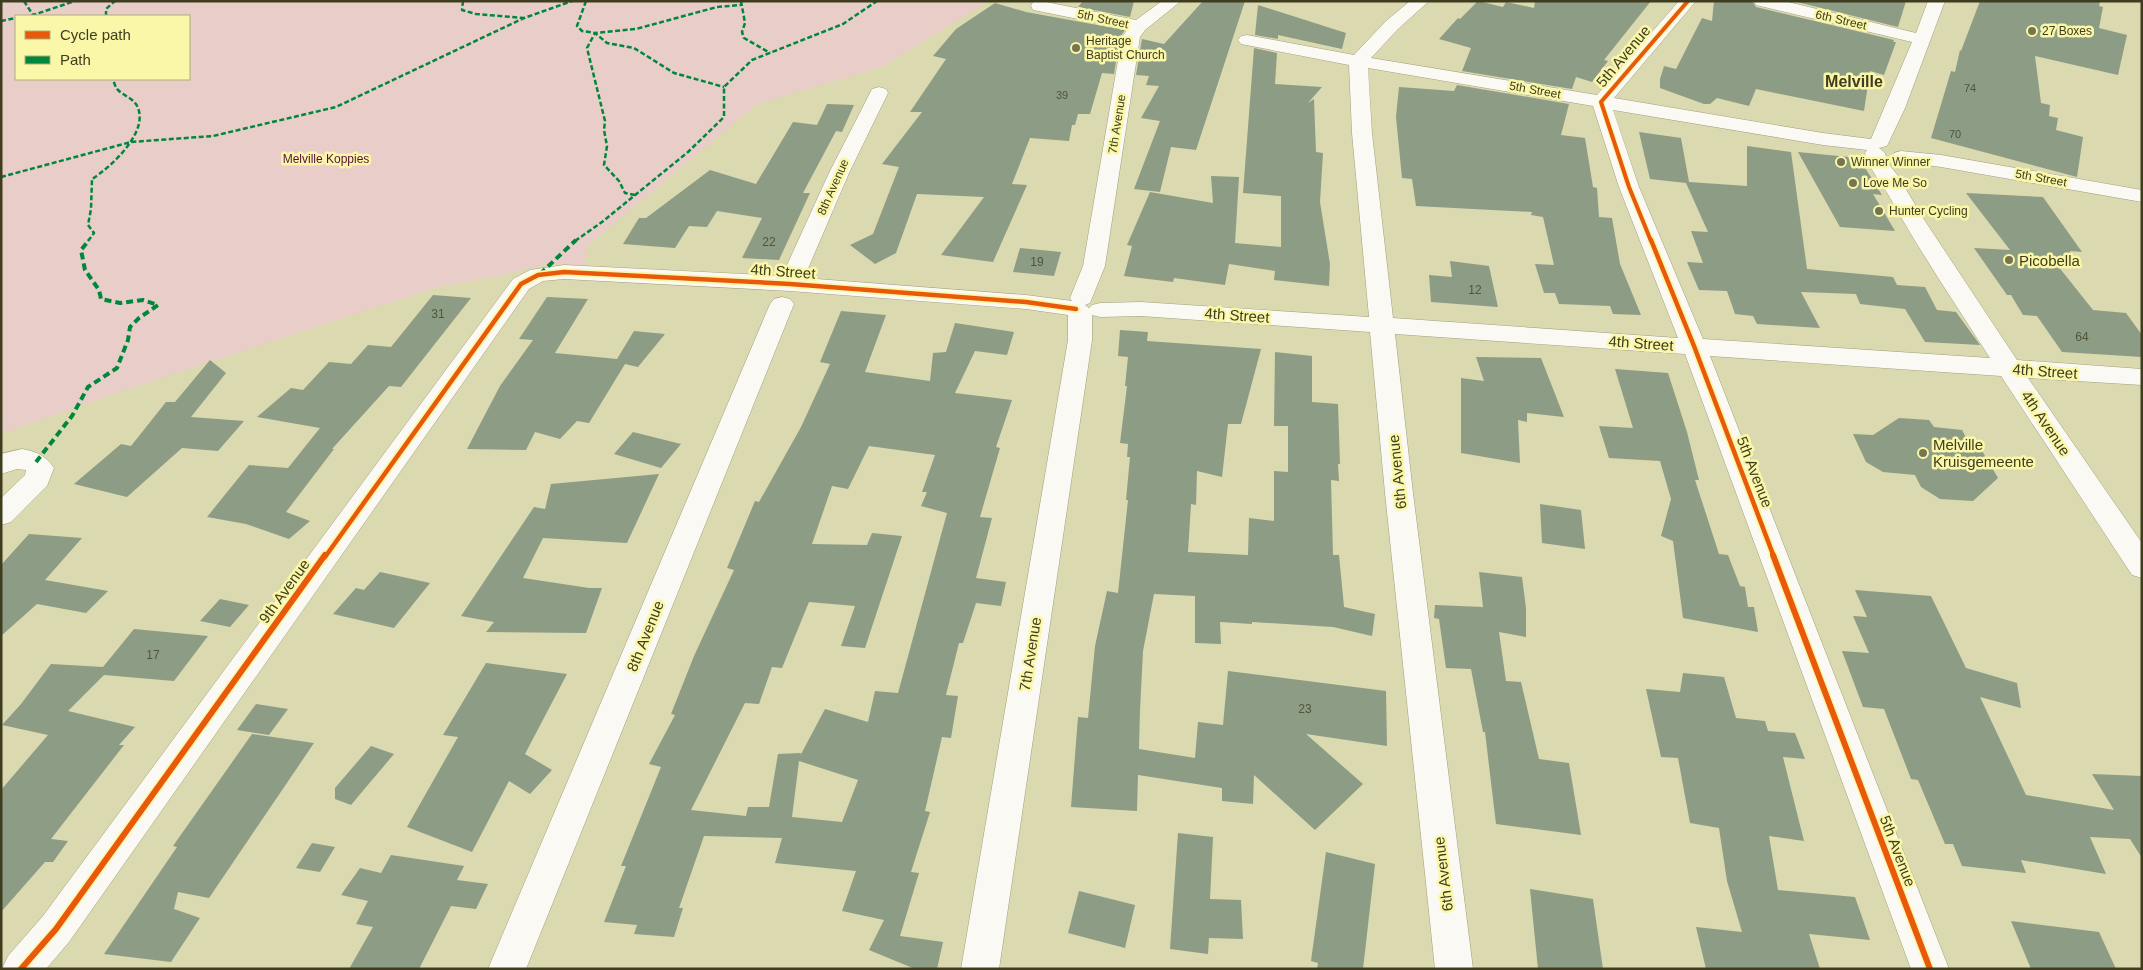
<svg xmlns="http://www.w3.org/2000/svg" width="2143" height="970" viewBox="0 0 2143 970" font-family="Arial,sans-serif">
  <rect width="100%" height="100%" fill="#dbd9af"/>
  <!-- green -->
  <path fill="#e9cdc8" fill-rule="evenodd" d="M1 1H988L882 67 757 104 587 246 585 269 551 263 501 275 437 287 128 389 1 434ZM16 16H189V79H16Z"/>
  <!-- building -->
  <path fill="#8d9c84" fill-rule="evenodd" d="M1083 1H1134L1130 17 1078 7Z
    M1203 1H1245L1196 150 1171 147 1160 192 1134 189 1160 121 1141 118 1159 86 1146 85 1149 76 1136 75 1142 39 1164 44Z
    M1478 1 1503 7 1506 2 1534 8 1535 1H1651L1604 60 1608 61 1592 82 1576 77 1572 89 1462 71 1471 48 1439 39 1458 18 1460 19Z
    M1714 1H1752L1756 7 1894 40 1893 42H1896L1884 75 1870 71 1864 111 1756 89 1749 106 1717 98 1710 104H1704L1660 88V79L1664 66 1676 69 1702 18 1712 21Z
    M1793 1H1906L1898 27Z
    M1980 1H2100L2099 6 2103 7 2099 28 2127 35 2118 75 2035 56 2041 103 2050 105 2049 116 2058 118 2056 130 2083 137 2077 177 1931 138 1951 71 1955 72 1960 50 1961 51Z
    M995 3 1026 12 1125 30 1120 37 1114 74 1102 73 1090 114H1078L1075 125H1072L1069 141 1030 138 1012 184 1027 185 993 262 941 255 984 197 917 194 896 253 875 264 850 245 873 234 899 167 882 164 922 112H910L946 59 933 56 956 29Z
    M1258 5 1346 33 1342 49 1278 35V39L1255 35Z
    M1254 48 1277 53 1275 84 1322 87 1308 103 1314 99 1316 152 1323 153 1320 202 1330 264 1329 286 1274 280 1275 271 1229 264 1225 285 1174 278 1173 282 1124 276 1132 246 1127 245 1150 192 1213 203 1211 176 1239 177 1235 243 1281 247V196L1243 193Z
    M1457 85 1569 104 1561 135 1585 138 1593 187 1597 188 1599 217 1612 218 1620 264 1641 315 1613 314 1610 306 1559 304 1555 293H1544L1535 264 1554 265 1543 217 1531 215 1532 212 1416 206 1412 179 1402 178 1396 117 1399 87 1454 91Z
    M827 104 854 105 842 132 836 131 803 193H810L779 260 742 258 762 218 717 211 707 227 689 226 675 248 623 244 639 218H646L710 170 756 184 793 122 817 125Z
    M1639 132 1681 138 1689 182 1747 186V146L1791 152 1807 269 1893 277 1897 285 1925 287 1937 310 1956 312 1980 345 1925 342 1905 309 1860 304 1856 294 1801 292 1820 328 1757 324 1753 316 1735 314 1727 291 1699 290 1687 262 1703 263 1691 231 1708 232 1686 183 1650 179Z
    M1798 152 1859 158 1882 195 1873 194 1895 231 1840 227Z
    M1966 193 2043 197 2082 252 2070 251 2078 263 2054 261 2093 310 2126 313 2142 335V357L2062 352 2037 316 2023 315 2011 295H2007L1974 248 2010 250Z
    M1020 248 1061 252 1054 276 1013 272Z
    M1450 261 1489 266 1498 307 1431 302 1429 275 1452 277Z
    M433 295 471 298 401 387 389 386 332 449H334L286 512 310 521 289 539 246 524 207 517 249 465 288 468 320 428 257 417 291 388 303 390 329 362 351 364 368 345 391 347Z
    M547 297 588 299 555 353 617 359 634 331 665 334 638 367 625 364 589 423 577 421 560 439 535 432 526 450 467 449 500 386 533 340 519 339Z
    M841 311 886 315 865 372 930 381 933 353 946 352 955 323 1014 332 1007 355 975 351 955 393 1012 400 996 447 1000 448 980 517 992 518 976 578 1006 582 1001 606 976 603 963 643H959L946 695 958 696 951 738 942 737 925 811 930 812 911 872 919 873 900 936 943 942 937 969H915L869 950 884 920 842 911 856 871 775 863 782 838 704 836 679 908H683L674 937 634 934 637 925 604 922 626 866H621L661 767 649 764 675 715 671 714 694 656 734 570 727 568 755 501 759 502 801 427 830 364 820 362ZM869 446 935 455 922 492H927L921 506 947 513 898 693 875 691 868 722 825 709 800 756 801 753 778 754 769 807H748L746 816 691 810 745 703 759 704 772 667 782 668 809 602 855 606 841 646 865 648 902 536 872 533 867 545 812 544 832 486 848 489ZM799 761 858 780 842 822 792 817Z
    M1120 330 1148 332 1147 341 1261 349 1241 424H1228L1222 477 1197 471 1196 505 1191 504 1188 552 1248 555 1249 518 1274 521V471L1288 472V426H1274L1275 352 1312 356V402L1338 404 1340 464H1338L1339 481 1331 480 1333 555H1339L1344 607 1375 614 1372 636 1333 627 1252 622V624L1220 622 1221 644 1195 643V596L1154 594 1143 651 1140 710 1139 749 1195 758 1198 722 1223 725 1228 671 1386 691 1387 746 1306 734 1363 784 1315 830 1254 775 1253 804 1222 801V788L1138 775 1137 811 1071 807 1078 717 1088 718 1095 646 1107 591 1118 593 1128 500H1126L1130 457H1127L1128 444 1120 443 1127 386H1125L1128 357 1118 356Z
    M1476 357 1541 358 1564 417 1527 413V422L1518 420 1520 463 1461 453V378L1484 381Z
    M210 360 226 373 191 417 244 421 218 451 182 448 127 497 74 484 121 444 131 446 166 402H175Z
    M1615 369 1668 373 1687 432 1699 480H1695L1719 554 1728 555 1740 586 1745 587 1748 607H1754L1758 632 1683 618 1673 541 1661 536 1671 499 1660 461 1609 458 1599 426 1633 428Z
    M1899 418 1929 420 1934 427 1962 430 1969 443 1978 444 1998 478 1973 501 1940 499 1921 487 1915 475 1883 472 1866 462 1853 434 1873 435Z
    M633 432 681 444 661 468 614 454Z
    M659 474 627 543 543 538 523 578 589 588H602L586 633 486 632 494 622 461 616 534 507 545 509 551 484Z
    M1540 504 1581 510 1585 549 1542 543Z
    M29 534 82 538 45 580 108 591 86 613 37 604 1 636V565Z
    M380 572 430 583 394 628 333 614 356 588 364 590Z
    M1479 572 1522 577 1526 608V637L1499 632 1506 681 1521 682 1539 759 1569 763 1581 835 1496 824 1485 732H1483L1471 669 1446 668 1439 619 1434 618 1435 605 1483 607Z
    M1855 590 1931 596 1966 668 2017 683 2021 708 1980 697 2026 795 2114 810 2092 774 2142 776V858L2130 839 2090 837 2106 874 2021 860 2026 873 1962 866 1953 844H1945L1918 780 1911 779 1884 709 1863 707 1842 651 1869 653 1853 616 1867 617Z
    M220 599 249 605 230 627 200 621Z
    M134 629 208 636 174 681 104 675 68 711 135 727 119 745H124L51 839 68 841 53 862H45L1 912V790L48 735 2 725 21 704 51 664 103 667Z
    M486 663 567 674 525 754 552 770 530 794 509 781 472 852 407 827 458 737 443 735Z
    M1683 673 1724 677 1736 718 1765 721 1768 731 1795 733 1805 759 1783 757 1804 841 1769 836 1778 890 1855 897 1870 940 1809 934 1820 969H1706L1696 927 1742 932 1727 881 1719 828 1690 823 1678 758 1661 757 1646 689 1680 692Z
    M256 704 288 709 269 735 237 730Z
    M252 734 314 743 209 898 178 892 174 909 200 918 171 962 104 954 177 847 173 846Z
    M371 746 394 754 351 805 335 799V788Z
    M1178 833 1213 837 1210 899 1241 900 1243 939 1209 938 1208 954 1170 949Z
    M312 843 335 847 320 872 296 868Z
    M1326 852 1375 864 1363 969H1317L1318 963 1311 961Z
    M391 855 464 866 457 880 488 884 476 909 451 906 419 969H349L373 927 356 924 368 901 341 895 360 868 381 873Z
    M1530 889 1593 899 1603 969H1538Z
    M1079 891 1135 905 1125 948 1068 933Z
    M2011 921 2099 932 2116 969H2031Z"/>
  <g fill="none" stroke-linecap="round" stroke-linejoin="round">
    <!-- minor casing -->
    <g stroke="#a19f7e" stroke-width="1">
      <path id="minor" d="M1041 1 1136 20 1162 1H1181L1145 30 1140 37 1105 266 1090 303 1085 305 1089 308 1092 305 1100 303 1141 302 1369 317 1352 133 1349 65 1241 44 1238 40 1241 36 1247 35 1354 55 1386 21 1410 1H1429L1398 29 1371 58 1597 95 1679 1H1696L1614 98 1823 133 1871 139 1912 42 1756 5 1754 1H1784L1916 33 1928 1H1945L1905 108 1887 146 1879 148 1885 153 1888 163 1898 176 1923 218 2017 360 2142 369V385L2028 378 2142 543V578L2132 575 2001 376 1710 356 1949 969H1911L1685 354 1395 334 1413 493 1473 969H1435L1385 493 1370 332 1141 316 1100 317 1092 315V340L999 969H961L1068 340V315L1026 309 790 291 564 279 543 281 529 289 69 942 46 969H2L8 956 43 916 513 279 530 270 564 265 782 276 829 173 870 93 872 89 879 87 886 89 888 93 849 173 804 278 1026 295 1072 301 1070 298 1083 266 1122 37 1128 29 1033 10 1031 6 1033 2ZM1368 68 1593 106 1619 187 1678 338 1393 318 1372 133ZM1613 110 1823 145 1867 150 1865 153C1869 169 1881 182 1889 196 1920 252 1956 305 1990 358L1703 339 1639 187Z
        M1901 151 1941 155 2142 190V202L1941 167 1894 161 1891 157 1894 153Z
        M782 297 790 299 794 304 526 969H488L770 304 774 299Z
        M22 449C36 451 46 456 54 468L47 486 11 522 1 525V498L25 475 26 470 17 469 1 474V454Z"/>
    </g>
    <!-- minor -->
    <use href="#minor" fill="#faf9f3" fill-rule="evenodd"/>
    <!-- quiet-far1 -->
    <path stroke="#00873e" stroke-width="2.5" stroke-dasharray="5 2.5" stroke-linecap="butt" d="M24 1 33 15 75 1
      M463 1 462 10 476 14 524 18
      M586 1 577 26 582 31 595 33 607 43 634 48 674 73 724 87
      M741 1 745 23 742 32 744 38 770 53
      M106 16V9L115 1
      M1 21 16 18
      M1 177 131 142 213 136 336 107 524 18 572 1
      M635 195 625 193 619 181 604 165 607 146 604 130 605 121 587 48 595 33 636 29 717 7 741 5
      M88 241 94 233 88 225 91 209 92 179C111 167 148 133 138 108 135 99 124 96 118 90 115 87 114 82 113 79
      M575 241 602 222 688 152 724 117V87L752 60 843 24 877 1"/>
    <!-- quiet -->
    <path stroke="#00873e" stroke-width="4" stroke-dasharray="7 4" stroke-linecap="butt" d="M540 274 576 240
      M36 462 72 416 88 387 117 368 128 340 130 327 139 318 158 305 143 300 120 303 101 299 99 290 85 270 81 250 89 240"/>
    <!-- cycleway-far2 casing -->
    <g stroke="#faf7a9" stroke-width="6">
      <path id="cycleway-far2" d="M1651 241 1629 187 1601 102 1688 1"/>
    </g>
    <!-- cycleway-far1 casing -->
    <g stroke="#faf7a9" stroke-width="8">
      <path id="cycleway-far1" d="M1651 240 1694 346 1774 557
        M325 557 521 284 538 275 564 272 790 284 1026 302 1076 309"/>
    </g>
    <!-- cycleway casing -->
    <g stroke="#faf7a9" stroke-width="9">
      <path id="cycleway" d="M1773 555 1930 969
        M21 969 56 929 325 555"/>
    </g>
    <!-- cycleway-far2 -->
    <use href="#cycleway-far2" stroke="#e8590c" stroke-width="4"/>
    <!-- cycleway-far1 -->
    <use href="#cycleway-far1" stroke="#e8590c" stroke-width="4.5"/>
    <!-- cycleway -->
    <use href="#cycleway" stroke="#e8590c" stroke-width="6"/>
  </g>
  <!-- markers -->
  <g fill="#767451" stroke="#faf7a9" stroke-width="2">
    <circle cx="2032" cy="31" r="5"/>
    <circle cx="1076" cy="48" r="5"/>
    <circle cx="1841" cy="162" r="5"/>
    <circle cx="1853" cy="183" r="5"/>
    <circle cx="1879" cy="211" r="5"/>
    <circle cx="2009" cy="260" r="5"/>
    <circle cx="1923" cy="453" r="5"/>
  </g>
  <g text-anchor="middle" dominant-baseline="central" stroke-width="5" stroke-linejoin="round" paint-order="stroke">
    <!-- far-number labels -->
    <g font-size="11" fill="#525538">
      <text x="1970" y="88">74</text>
      <text x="1062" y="95">39</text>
      <text x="1955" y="134">70</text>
    </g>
    <!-- far-street labels -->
    <g font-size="12" fill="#3f3d1e" stroke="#faf7a9">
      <text transform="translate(1103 19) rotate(12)">5th Street</text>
      <text transform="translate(1841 20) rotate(13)">6th Street</text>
      <text transform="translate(1535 90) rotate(10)">5th Street</text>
      <text transform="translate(1117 124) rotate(-81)">7th Avenue</text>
      <text transform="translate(2041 178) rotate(10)">5th Street</text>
      <text transform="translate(833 187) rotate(-66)">8th Avenue</text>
    </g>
    <!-- far-poi labels -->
    <g font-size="12" fill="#3f3d1e" stroke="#faf7a9" text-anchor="start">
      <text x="2042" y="31">27 Boxes</text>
      <text x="1086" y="41">Heritage<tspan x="1086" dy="14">Baptist Church</tspan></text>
      <text x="1851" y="162">Winner Winner</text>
      <text x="1863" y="183">Love Me So</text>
      <text x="1889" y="211">Hunter Cycling</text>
    </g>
    <!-- far-park labels -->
    <g font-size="12" fill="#570f3d" stroke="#faf7a9">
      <text x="326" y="159">Melville Koppies</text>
    </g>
    <!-- number labels -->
    <g font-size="12" fill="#525538">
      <text x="769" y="242">22</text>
      <text x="1037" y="262">19</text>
      <text x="1475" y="290">12</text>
      <text x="438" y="314">31</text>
      <text x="2082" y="337">64</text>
      <text x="153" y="655">17</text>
      <text x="1305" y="709">23</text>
    </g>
    <!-- street labels -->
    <g font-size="15" fill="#3f3d1e" stroke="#faf7a9">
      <text transform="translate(1623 56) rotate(-50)">5th Avenue</text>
      <text transform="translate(783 271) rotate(4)">4th Street</text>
      <text transform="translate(1237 315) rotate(4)">4th Street</text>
      <text transform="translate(1641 343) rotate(4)">4th Street</text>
      <text transform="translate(2045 371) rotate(4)">4th Street</text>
      <text transform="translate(2046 423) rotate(56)">4th Avenue</text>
      <text transform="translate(1397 472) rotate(-96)">6th Avenue</text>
      <text transform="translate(1755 472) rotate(69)">5th Avenue</text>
      <text transform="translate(284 591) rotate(-54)">9th Avenue</text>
      <text transform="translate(645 636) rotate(-68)">8th Avenue</text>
      <text transform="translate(1030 654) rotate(-81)">7th Avenue</text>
      <text transform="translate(1898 851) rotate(69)">5th Avenue</text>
      <text transform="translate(1443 874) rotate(-97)">6th Avenue</text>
    </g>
    <!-- poi labels -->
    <g font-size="15" fill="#3f3d1e" stroke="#faf7a9" text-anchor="start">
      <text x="2019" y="260">Picobella</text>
      <text x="1933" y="444">Melville<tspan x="1933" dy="17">Kruisgemeente</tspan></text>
    </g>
    <!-- far-district labels -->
    <g font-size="16" font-weight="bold" fill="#3f3d1e" stroke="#faf7a9">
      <text x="1854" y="81">Melville</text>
    </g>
  </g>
  <!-- border -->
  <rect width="2143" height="970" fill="none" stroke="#3f3d1e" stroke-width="5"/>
  <!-- legend -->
  <rect x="15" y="15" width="175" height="65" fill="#faf7a9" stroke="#afad71"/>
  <rect x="25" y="31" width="25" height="8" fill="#e8590c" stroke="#afad71"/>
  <text x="60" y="40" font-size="15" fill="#3f3d1e">Cycle path</text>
  <rect x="25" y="56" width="25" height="8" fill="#00873e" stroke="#afad71"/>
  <text x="60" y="65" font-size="15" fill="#3f3d1e">Path</text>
</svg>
